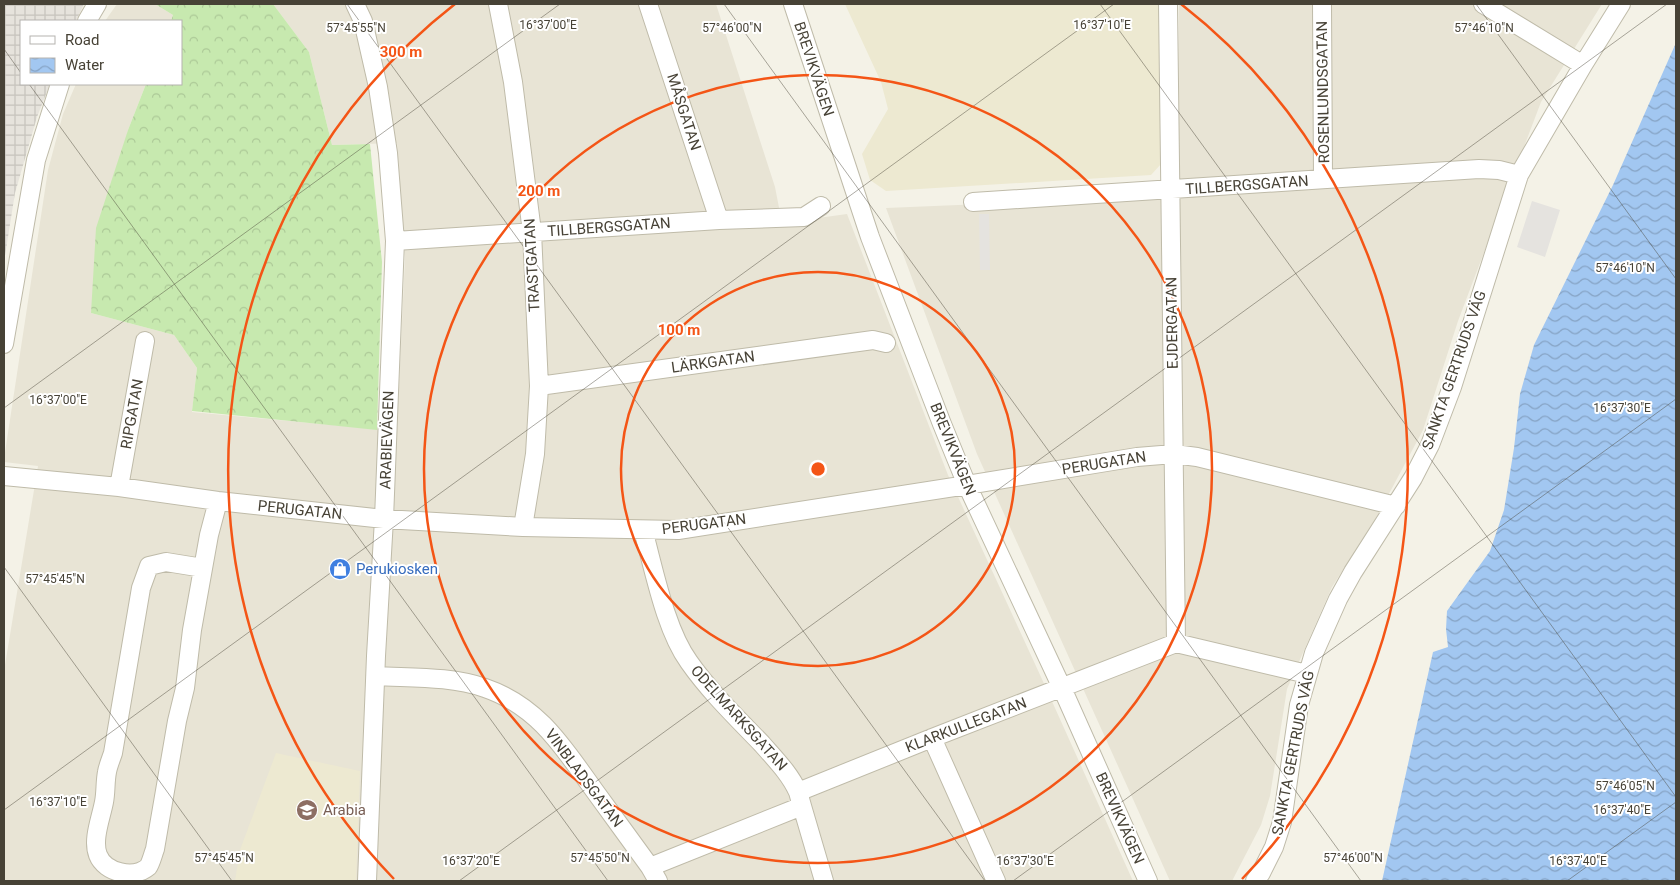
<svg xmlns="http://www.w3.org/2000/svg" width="1680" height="885" viewBox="0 0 1680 885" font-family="Roboto,sans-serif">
  <defs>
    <pattern id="industrial-grid" width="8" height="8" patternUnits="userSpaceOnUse" patternTransform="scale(1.25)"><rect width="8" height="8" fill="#e6e3dc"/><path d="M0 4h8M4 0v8" fill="none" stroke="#c7c4bd"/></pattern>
    <pattern id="forest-crowns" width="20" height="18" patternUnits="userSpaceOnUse" patternTransform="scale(1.25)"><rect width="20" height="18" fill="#c7e9af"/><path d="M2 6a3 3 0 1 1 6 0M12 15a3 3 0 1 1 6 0" fill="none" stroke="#acc997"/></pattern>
    <pattern id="water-waves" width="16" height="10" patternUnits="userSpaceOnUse" patternTransform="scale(1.25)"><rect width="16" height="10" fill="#a2c7f1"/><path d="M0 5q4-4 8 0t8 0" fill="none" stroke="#86a3c4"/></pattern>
  </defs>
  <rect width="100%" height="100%" fill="#f4f2e7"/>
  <!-- residential -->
  <path fill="#e8e4d5" d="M117 4H155L173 15 171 21H105Z
    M273 4H716L775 187 782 223 847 214 948 475 1041 677 1133 881H4V671L38 466 4 462V459L48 170 63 114 76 84H146L128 130 91 313 174 335 197 368 192 412 397 431 405 257 397 143 332 145 309 52Z
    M1179 4H1602L1541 102 1458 321 1423 430 1375 520 1332 587 1287 689 1270 796 1261 825 1232 881H1170L977 454 886 208 1178 196Z"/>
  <!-- industrial -->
  <path fill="url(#industrial-grid)" d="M4 4H84L76 21H21V84H50L37 117 15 193 4 262Z"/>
  <!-- education -->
  <path fill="#ede9d1" d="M845 4H1161V164L1151 175 886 191 870 180 862 154 888 109 881 82Z
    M276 753 360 771 356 881H235L240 850Z"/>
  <!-- forest -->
  <path fill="url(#forest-crowns)" d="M155 4H273L309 52 332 145 370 144 382 262 377 430 192 411 197 368 174 335 91 313 96 228 128 130 146 84H181V21H171L173 15Z"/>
  <!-- parking -->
  <path fill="#e5e3df" d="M1532 201 1560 210 1545 257 1517 247Z
    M979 214H989L990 270H980Z"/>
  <!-- water -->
  <path fill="url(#water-waves)" d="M1675 45H1676V881H1382L1433 652 1448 647 1446 629 1447 611 1490 551 1504 510 1514 448 1520 394 1534 345 1613 185Z"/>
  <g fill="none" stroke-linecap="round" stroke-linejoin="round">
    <!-- minor casing -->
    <g stroke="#bfbba9" stroke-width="20">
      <path id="minor" d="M355 4 363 21 378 87 388 153 395 241 384 519 376 656 367 881
        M498 4 513 82 532 232 539 386 535 454 523 527
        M648 4 719 220
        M793 4 870 237 942 424 967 485 1062 688 1148 881
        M1168 4 1176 643
        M1322 4 1323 179
        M1483 4 1583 65
        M87 21 97 4
        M973 202 1479 169 1499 170 1519 175
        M395 241 719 220 804 217 821 206
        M4 344 36 160 60 84
        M539 386 873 340 886 343
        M4 476 119 487 218 501 384 519 523 527 678 530 967 485 1137 457 1174 454 1197 457 1396 506
        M119 487 145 341
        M643 530C654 569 665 629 689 662 710 692 737 718 762 744 776 760 790 774 798 792
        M203 568 166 562 149 566 141 588 113 753C111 759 108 766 107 772 105 782 106 792 104 802 101 818 92 840 98 855 105 873 134 879 148 867 151 863 153 854 155 849L177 721 185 688 192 630 209 535 218 501
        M376 676C411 678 451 676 485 688 538 706 563 747 594 790 613 816 631 841 650 867L658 881
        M932 738 996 881
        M802 806 824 881
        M650 867 802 806 798 792 932 738 1176 643 1307 674
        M1255 881 1261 873 1274 847 1282 822 1299 705 1314 653 1338 599 1353 572 1413 478 1430 445 1452 387 1519 175 1583 65 1621 4"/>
    </g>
    <!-- minor -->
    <use href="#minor" stroke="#fff" stroke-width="18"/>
  </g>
  <!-- ticks -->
  <path fill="none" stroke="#474236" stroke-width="1" stroke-opacity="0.45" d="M347 4 985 881M724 4 1361 881M1100 4 1676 797M1476 4 1676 279M4 6 6 4M4 49 21 73M29 84 608 881M4 408 560 4M4 567 232 881M4 810 1114 4M459 881 1667 4M1013 881 1676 399M1567 881 1676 802"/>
  <!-- distance rings -->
  <g fill="none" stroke="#f45516" stroke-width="2.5">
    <circle cx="818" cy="469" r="197"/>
    <circle cx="818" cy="469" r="394"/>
    <path d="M394 879A590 590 0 0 1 455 4M1181 4A590 590 0 0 1 1242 879"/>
  </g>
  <!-- icons -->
  <defs>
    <g id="shop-disc" transform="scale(1.125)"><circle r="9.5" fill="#3f7fe0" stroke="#fff"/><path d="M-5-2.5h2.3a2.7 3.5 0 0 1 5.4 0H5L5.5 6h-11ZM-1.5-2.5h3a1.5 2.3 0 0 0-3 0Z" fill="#fff"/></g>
    <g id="school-disc" transform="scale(1.125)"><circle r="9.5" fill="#8d6e63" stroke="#fff"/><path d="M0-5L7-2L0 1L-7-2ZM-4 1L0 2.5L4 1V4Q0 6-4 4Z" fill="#fff"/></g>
  </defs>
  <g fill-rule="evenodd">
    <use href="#shop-disc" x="340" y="569"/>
    <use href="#school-disc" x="307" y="810"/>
  </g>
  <g text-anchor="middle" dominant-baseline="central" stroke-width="4" stroke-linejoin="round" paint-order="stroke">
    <!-- street labels -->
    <g font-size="15" fill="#474236" stroke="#fff">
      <text transform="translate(814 69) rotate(72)">BREVIKVÄGEN</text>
      <text transform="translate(1323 92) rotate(-91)">ROSENLUNDSGATAN</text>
      <text transform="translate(684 112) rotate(72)">MÅSGATAN</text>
      <text transform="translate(1247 185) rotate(-4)">TILLBERGSGATAN</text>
      <text transform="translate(609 227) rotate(-4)">TILLBERGSGATAN</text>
      <text transform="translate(532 265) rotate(-93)">TRASTGATAN</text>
      <text transform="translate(1172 323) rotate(-91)">EJDERGATAN</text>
      <text transform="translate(713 362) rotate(-8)">LÄRKGATAN</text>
      <text transform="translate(1454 370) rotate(-71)">SANKTA GERTRUDS VÄG</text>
      <text transform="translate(132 414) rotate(-80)">RIPGATAN</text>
      <text transform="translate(387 440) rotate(-88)">ARABIEVÄGEN</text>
      <text transform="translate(953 449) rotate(68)">BREVIKVÄGEN</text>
      <text transform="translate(1104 463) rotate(-9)">PERUGATAN</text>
      <text transform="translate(300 510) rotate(6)">PERUGATAN</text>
      <text transform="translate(704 524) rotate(-7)">PERUGATAN</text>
      <text transform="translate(739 718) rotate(48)">ODELMARKSGATAN</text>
      <text transform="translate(966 725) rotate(-21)">KLARKULLEGATAN</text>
      <text transform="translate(1293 753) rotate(-79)">SANKTA GERTRUDS VÄG</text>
      <text transform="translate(584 778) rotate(53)">VINBLADSGATAN</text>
      <text transform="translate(1120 818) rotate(66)">BREVIKVÄGEN</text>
    </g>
    <!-- shop labels -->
    <g font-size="15" fill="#366cbe" stroke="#fff" text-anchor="start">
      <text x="356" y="569">Perukiosken</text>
    </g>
    <!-- education labels -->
    <g font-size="15" fill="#785e54" stroke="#fff" text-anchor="start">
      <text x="323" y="810">Arabia</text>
    </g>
  </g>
  <g font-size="12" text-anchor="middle" fill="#474236" stroke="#fff" stroke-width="4" stroke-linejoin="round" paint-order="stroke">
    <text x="548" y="29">16°37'00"E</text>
    <text x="1102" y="29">16°37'10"E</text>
    <text x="356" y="32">57°45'55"N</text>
    <text x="732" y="32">57°46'00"N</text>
    <text x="1484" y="32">57°46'10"N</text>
    <text x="1625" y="272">57°46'10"N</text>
    <text x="58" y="404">16°37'00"E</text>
    <text x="1622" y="412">16°37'30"E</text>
    <text x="55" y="583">57°45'45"N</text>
    <text x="1625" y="790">57°46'05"N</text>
    <text x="58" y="806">16°37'10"E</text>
    <text x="1622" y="814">16°37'40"E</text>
    <text x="224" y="862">57°45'45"N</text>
    <text x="600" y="862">57°45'50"N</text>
    <text x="1353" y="862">57°46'00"N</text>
    <text x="471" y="865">16°37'20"E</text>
    <text x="1025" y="865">16°37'30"E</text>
    <text x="1578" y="865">16°37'40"E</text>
  </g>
  <circle cx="818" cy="469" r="8" fill="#f45516" stroke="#fff" stroke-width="2.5"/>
  <g font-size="15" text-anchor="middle" font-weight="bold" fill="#f45516" stroke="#fff" stroke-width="4" stroke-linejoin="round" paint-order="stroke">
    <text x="401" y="57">300 m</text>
    <text x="539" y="196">200 m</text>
    <text x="679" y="335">100 m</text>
  </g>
  <!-- border -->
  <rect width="1680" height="885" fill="none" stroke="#474236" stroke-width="10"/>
  <!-- legend -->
  <rect x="20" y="20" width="162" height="65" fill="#ffffff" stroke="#b5b3af"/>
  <rect x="30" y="36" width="25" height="8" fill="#ffffff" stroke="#b5b3af"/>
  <text x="65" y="45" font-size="15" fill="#474236">Road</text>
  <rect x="30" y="58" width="25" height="15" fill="url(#water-waves)" stroke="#b5b3af"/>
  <text x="65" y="70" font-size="15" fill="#474236">Water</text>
</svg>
